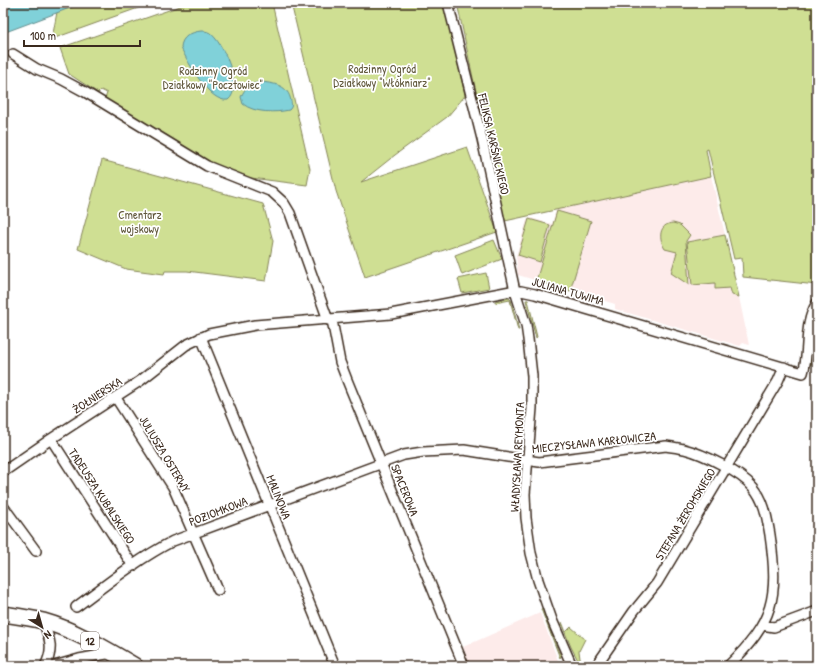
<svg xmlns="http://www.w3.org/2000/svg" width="820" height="669" viewBox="0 0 820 669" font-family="'Patrick Hand',sans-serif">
  <rect width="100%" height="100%" fill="#fff"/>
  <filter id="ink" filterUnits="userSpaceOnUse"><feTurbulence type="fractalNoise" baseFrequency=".025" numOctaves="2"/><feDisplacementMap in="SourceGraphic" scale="8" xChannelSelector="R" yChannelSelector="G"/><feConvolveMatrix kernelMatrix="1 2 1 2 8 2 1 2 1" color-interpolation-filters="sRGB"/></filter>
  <g filter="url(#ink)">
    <!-- built -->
    <path fill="#fdebea" d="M711 176 725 235 687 242 693 285 715 283 730 288 732 295 739 297 749 345 743 343 740 346 615 309V304L518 275 516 256 527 220 530 218 552 224 556 210Z
      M540 613 560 666H470L463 647Z"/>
    <!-- green -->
    <path fill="#cfdf93" stroke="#858458" d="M83 3H152L52 39 57 12Z
      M189 3H272L310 169 307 185 243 177 198 157 168 136 105 99 107 93 101 90 98 93 69 74 60 48Z
      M291 3H444L465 95 464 97 447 117 395 155 361 182 467 147 497 232 365 277 336 191Z
      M457 3H817V285L743 277 742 258 734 259 708 149 706 150 711 176 505 221 494 176Z
      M102 160 263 204 273 241 266 281 187 271H165L164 274 126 269 78 249Z
      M557 211 591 221 570 291 536 281Z
      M529 219 550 225 540 262 518 255Z
      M673 223 680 225 690 235 686 241 689 285 671 273 677 252 665 249C658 238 659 224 673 223Z
      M725 235 739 297 732 295 730 288 715 289V283L692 285 687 242Z
      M494 240 502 259 462 275 455 255Z
      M486 273 489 288 462 293 458 279Z
      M817 287V364L812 362 810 368 802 365 806 321Z
      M509 298 511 300 519 330H518L510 300 495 303V301Z
      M526 300H528L537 337 536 338Z
      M545 608 552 627 550 630 559 653H562V654L560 658 541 609Z
      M562 622 566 632 571 627 585 639 579 651 581 666 571 647 561 623Z"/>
    <!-- water -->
    <path fill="#80d1d9" stroke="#648e8e" d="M7 3H83L3 33V5Z
      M201 31C204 31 207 31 210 33 223 42 244 89 228 100 209 103 188 62 181 48 181 37 191 32 201 31Z
      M262 82C276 84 288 85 291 101 292 105 292 107 289 110 276 113 254 113 243 104L241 97C245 87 251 83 262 82Z"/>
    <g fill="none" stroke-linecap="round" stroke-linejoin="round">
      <!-- street casing -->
      <g stroke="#3b2a1e" stroke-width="12">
        <path id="street" d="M448 3 482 139 515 291 526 325 528 339 532 376V408L525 494 526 518 531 553 538 580 552 620 572 666
          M13 54 37 69 61 79 85 92 207 166 272 192 284 203 290 213 328 320
          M332 320 340 362 347 380 464 666
          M201 337 335 666
          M116 398 173 487 218 590
          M51 439 133 566
          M3 472 51 439 140 381 186 345 209 334 255 325 391 314 511 291H521L535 294 803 373C810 351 803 324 817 303
          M3 506 36 551
          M76 607C107 584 138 559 173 541L404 455 423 452 464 450 539 462 666 446C672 447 679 448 684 449 704 454 740 472 753 487 765 501 767 518 770 535 779 597 774 622 728 666
          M43 621C50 639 54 649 45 666
          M762 625 774 627 817 611
          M54 666 79 659 112 653
          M596 666 634 611 657 583 778 381 784 367"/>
      </g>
      <!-- primary casing -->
      <g stroke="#3b2a1e" stroke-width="18">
        <path id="primary" d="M3 614C16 616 30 618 43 621 75 630 106 649 135 666"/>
      </g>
      <!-- street -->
      <use href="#street" stroke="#fff" stroke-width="9"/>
      <!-- primary -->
      <use href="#primary" stroke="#fff" stroke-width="15"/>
    </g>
  </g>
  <g text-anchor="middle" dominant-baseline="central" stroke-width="3.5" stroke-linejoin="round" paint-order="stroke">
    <!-- shield labels -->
    <rect fill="#fff" stroke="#766a62" stroke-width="1" x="81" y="632" width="18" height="18" rx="3"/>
    <g font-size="11" font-weight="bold" fill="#3b2a1e">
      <text x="90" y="641">12</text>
    </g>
    <!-- park labels -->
    <g font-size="12" fill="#60573b" stroke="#fff">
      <text x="382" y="68">Rodzinny Ogród<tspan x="382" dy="14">Działkowy "Włókniarz"</tspan></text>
      <text x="213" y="70">Rodzinny Ogród<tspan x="213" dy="14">Działkowy "Pocztowiec"</tspan></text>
      <text x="140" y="214">Cmentarz<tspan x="140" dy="14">wojskowy</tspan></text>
    </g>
    <!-- street labels -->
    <g font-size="12" fill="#3b2a1e" stroke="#fff">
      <text transform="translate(494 144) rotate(77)">FELIKSA KARŚNICKIEGO</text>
      <text transform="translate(568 291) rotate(16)">JULIANA TUWIMA</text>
      <text transform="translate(97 395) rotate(-33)">ŻOŁNIERSKA</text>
      <text transform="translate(594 442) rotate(-6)">MIECZYSŁAWA KARŁOWICZA</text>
      <text transform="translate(165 454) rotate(59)">JULIUSZA OSTERWY</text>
      <text transform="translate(517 457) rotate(-87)">WŁADYSŁAWA REYMONTA</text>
      <text transform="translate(405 490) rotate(68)">SPACEROWA</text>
      <text transform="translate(102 496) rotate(57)">TADEUSZA KUBALSKIEGO</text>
      <text transform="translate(279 497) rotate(68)">MALINOWA</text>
      <text transform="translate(218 511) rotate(-21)">POZIOMKOWA</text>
      <text transform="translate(685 514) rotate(-59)">STEFANA ŻEROMSKIEGO</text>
    </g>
  </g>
  <!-- margin -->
  <rect width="820" height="669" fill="none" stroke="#fff" stroke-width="16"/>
  <rect x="8" y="8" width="804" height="653" fill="none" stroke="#3b2a1e" stroke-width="1.5" filter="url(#ink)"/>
  <!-- north arrow -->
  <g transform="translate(42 627) rotate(143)" stroke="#ffffff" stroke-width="3" paint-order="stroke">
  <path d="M0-3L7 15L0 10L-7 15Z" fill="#3b2a1e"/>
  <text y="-6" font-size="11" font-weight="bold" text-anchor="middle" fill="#3b2a1e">N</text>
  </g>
  <!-- scale -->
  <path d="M24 40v6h116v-6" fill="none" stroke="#3b2a1e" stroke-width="2"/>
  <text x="30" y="40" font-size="12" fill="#3b2a1e" stroke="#ffffff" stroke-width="3" paint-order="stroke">100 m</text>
</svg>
